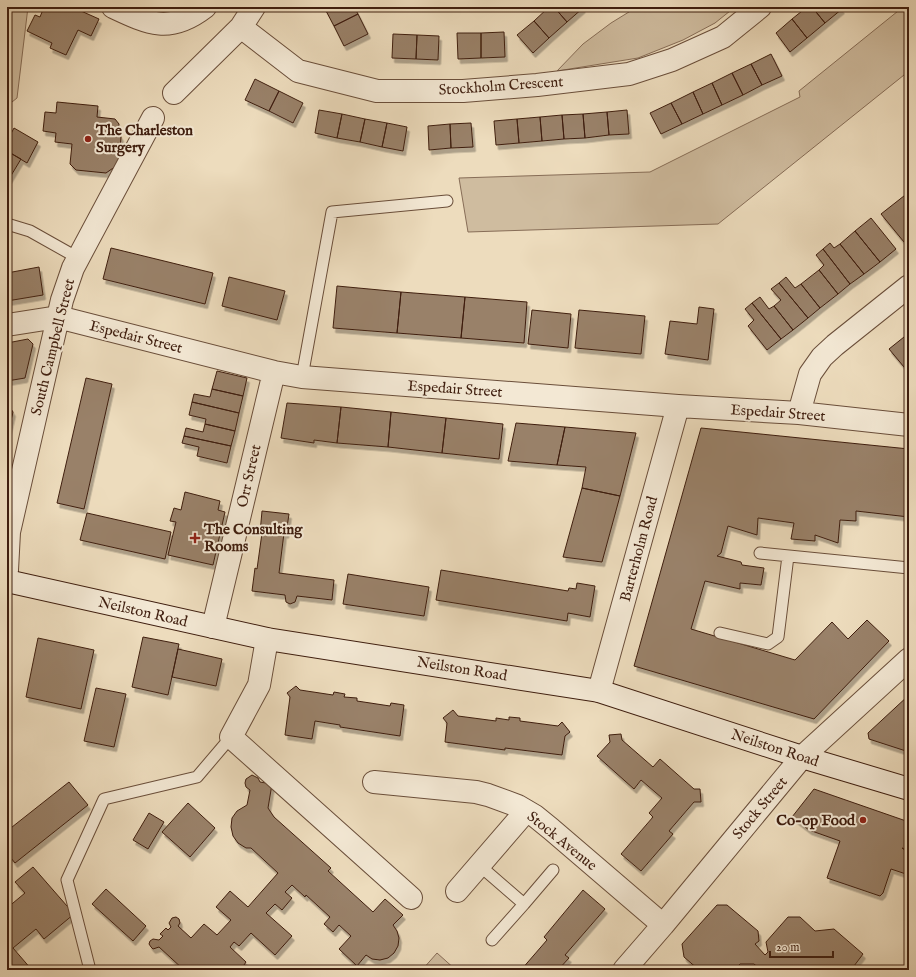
<svg xmlns="http://www.w3.org/2000/svg" width="916" height="977" viewBox="0 0 916 977" font-family="'IM FELL English',serif">
  <defs>
    <filter id="shadow"><feDropShadow dx="2.5" dy="4.5" stdDeviation="0" flood-color="#0004"/></filter>
  </defs>
  <rect width="100%" height="100%" fill="#eddcbd"/>
  <filter id="stains"><feTurbulence type="fractalNoise" baseFrequency=".005" numOctaves="4"/><feColorMatrix values="0 0 0 0 .2 0 0 0 0 .09 0 0 0 0 .02 0 0 0 .5 -.17"/></filter>
  <radialGradient id="worn" r=".72"><stop offset=".6" stop-color="#630" stop-opacity="0"/><stop offset="1" stop-color="#630" stop-opacity=".3"/></radialGradient>
  <!-- green -->
  <path fill="#cfbc9f" stroke="#876d57" d="M7 7H28L17 98 7 106Z
    M637 7H735L715 23 683 40 638 58 557 71 583 44 611 23Z
    M903 7H909V71L718 224 468 232 459 178 650 172 800 97 799 91Z
    M437 953 456 970H422Z"/>
  <!-- building -->
  <path fill="#998169" stroke="#3f1e0f" filter="url(#shadow)" d="M44 7H72L99 19 91 36 78 30 66 55 50 48 52 43 27 31 35 15 40 17Z
    M324 7H354L358 14 334 26Z
    M549 7H554L567 22 549 38 534 21Z
    M554 7H582L583 8 567 22Z
    M807 7H812L825 23 807 38 792 19Z
    M812 7H840L842 9 825 23Z
    M358 14 368 34 344 46 334 26Z
    M792 19 807 38 790 52 776 33Z
    M534 21 549 38 533 53 517 35Z
    M504 32 505 57 481 58V33Z
    M457 33H481V58L458 59Z
    M393 34 417 35 416 59 392 58Z
    M417 35 439 36 438 60 416 59Z
    M771 54 782 76 762 85 751 64Z
    M751 64 762 85 743 95 732 73Z
    M732 73 743 95 722 105 712 83Z
    M255 79 279 91 269 111 245 100Z
    M712 83 722 105 703 114 693 92Z
    M279 91 303 103 293 123 269 111Z
    M693 92 703 114 682 124 671 103Z
    M57 102 98 106 97 117 115 119 119 124 118 132 121 137 119 164 106 173 76 170 70 164 72 144 55 142 56 133 43 131 45 112 56 113Z
    M671 103 682 124 661 134 650 113Z
    M319 110 342 114 337 138 315 133Z
    M627 110 629 134 609 135 607 112Z
    M607 112 609 135 585 138 583 114Z
    M342 114 365 119 360 142 337 138Z
    M583 114 585 138 564 139 562 115Z
    M562 115 564 139 542 141 540 117Z
    M540 117 542 141 519 143 517 119Z
    M365 119 387 123 382 147 360 142Z
    M517 119 519 143 496 145 494 121Z
    M387 123 407 127 403 151 382 147Z
    M471 123 473 147 451 148 450 124Z
    M450 124 451 148 429 150 428 126Z
    M14 128 38 142 27 163 7 151V141Z
    M7 151 21 159 9 179 7 178Z
    M909 192V238L904 242 881 214Z
    M871 218 896 249 880 262 855 231Z
    M855 231 880 262 864 274 840 244Z
    M830 243 834 248 840 244 864 274 850 284 823 249Z
    M111 248 213 273 205 304 103 279Z
    M823 249 850 284 838 294 819 270 824 265 816 255Z
    M39 267 43 295 7 301V273Z
    M819 270 838 294 820 308 801 284Z
    M229 277 285 291 277 320 222 306Z
    M786 277 795 288 801 284 820 308 808 318 779 283Z
    M779 283 808 318 793 330 774 306 781 300 771 289Z
    M337 286 401 292 397 333 333 328Z
    M401 292 465 297 461 338 397 333Z
    M465 297 527 302 524 343 461 338Z
    M760 297 769 309 774 306 793 330 781 339 752 303Z
    M752 303 781 339 767 350 748 326 754 320 745 309Z
    M699 307 714 309 708 360 665 354 670 321 697 324Z
    M532 310 571 314 568 348 528 344Z
    M579 310 645 316 641 354 575 348Z
    M909 333V373L889 349Z
    M28 339 33 344 25 378 7 381V343Z
    M217 371 247 378 243 396 212 389Z
    M86 378 112 384 84 509 57 503Z
    M212 389 243 396 239 413 192 402 194 394 210 397Z
    M192 402 239 413 235 431 205 424 206 419 189 415Z
    M287 403 341 407 337 443 314 440V443L281 438Z
    M7 405 9 406 13 412 8 433H7Z
    M341 407 391 412 388 447 337 443Z
    M391 412 446 418 442 453 388 447Z
    M446 418 503 424 499 459 442 453Z
    M516 423 565 427 557 465 508 461Z
    M205 424 235 431 231 446 184 436 186 428 203 432Z
    M565 427 636 433 620 496 582 488 586 467 557 465Z
    M701 428 909 449V517L856 511V521L840 520 838 543 815 535V541L791 539 794 523 758 518 757 535 728 526 721 553 717 556 741 562 742 565 764 568 761 585 740 583V589L705 581 691 629 795 660 832 622 848 639 867 620 889 641 814 719 634 666Z
    M184 436 231 446 227 463 197 456 199 447 182 443Z
    M582 488 620 496 602 562 563 557Z
    M185 492 220 501 218 510 225 512 213 565 168 555 176 522 170 521 174 508 181 510Z
    M262 511 289 514 286 534 284 533 279 573 334 580 332 600 297 596 295 602 290 604 286 602 285 595 252 591 255 568 257 569 262 533H260Z
    M87 513 171 532 165 559 80 540Z
    M441 570 568 591 569 588 576 589 577 583 595 586 590 617 568 613 567 621 436 600Z
    M348 574 429 587 424 616 343 604Z
    M143 637 179 644 168 695 132 687Z
    M38 638 94 650 81 709 26 697Z
    M178 649 222 659 216 686 172 677Z
    M296 686 300 690 333 695 334 692 345 694 344 697 357 698V701L390 706 391 703 404 705 400 736 340 727V725L315 721 312 739 285 735 290 697 287 693Z
    M96 688 126 694 114 747 84 741Z
    M909 695V752L869 739 868 733Z
    M453 710 458 716 496 721V718L509 720V717L520 718V721L558 726 562 722 570 732 565 736 562 755 505 748V750L445 742 447 723 443 718Z
    M621 734 622 740 653 767 660 759 694 789H700L701 802H694L669 831 673 834 641 871 621 854 653 817 649 813 662 798 641 780 634 789 597 756 610 742 609 735Z
    M252 775 258 778 260 782 272 784 268 808 274 817 331 868 328 871 373 912 385 899 403 915 393 925 397 931 399 938 398 946 394 953 388 958 380 960 372 959 366 955 357 966 339 949 351 936 339 925 333 932 324 924 330 917 306 895 305 897 292 885 285 892 292 898 282 910 275 904 266 913 292 936 275 955 251 933 239 946 234 942 230 947 246 962 244 965 249 970H184L159 947 153 949 151 947 149 944 150 941 153 939 159 940 163 936 160 934 166 928 168 930 171 927 169 923 172 918 176 917 179 919 180 923 178 926 191 938 204 924 217 935 231 920 216 907 230 891 248 907 278 873 251 848H246L238 843 233 836 231 827 232 818 237 811 247 805 250 790 246 787 245 783 246 779Z
    M69 782 88 805 15 863 7 853V831Z
    M814 789 909 822V850L902 848 909 854V875L891 869 883 893 880 896 827 878 840 841 809 830 792 817Z
    M188 803 215 828 190 857 162 832Z
    M149 813 164 822 148 849 133 840Z
    M33 867 74 914 44 939 36 929 13 948 32 970H7V908L25 893 15 882Z
    M106 889 146 926 133 941 92 904Z
    M583 890 605 909 565 955 569 958 558 970H521L547 940 544 937Z
    M717 905H727L758 931 759 941 755 944 765 955 768 952 766 942 788 917H800L815 931 834 929 863 954 854 966 855 970H761L754 964H740L734 970H699L684 957 682 944Z"/>
  <g fill="none" stroke-linecap="round" stroke-linejoin="round">
    <!-- lane casing -->
    <g stroke="#6a4e3a" stroke-width="13">
      <path id="lane" d="M7 224 30 231 78 258
        M302 377 332 212 447 201
        M760 553 909 568
        M720 633 768 644 778 637 788 556
        M479 865 524 904 492 940
        M524 904 553 870
        M90 970 67 880 104 799 197 777 231 737"/>
    </g>
    <!-- street casing -->
    <g stroke="#6a4e3a" stroke-width="24">
      <path id="street" d="M113 7C149 24 170 34 205 7
        M241 27 298 71 377 91H463L537 85 629 74 672 60 723 37 760 7
        M174 93 241 27 254 7
        M7 325 58 317 274 372 302 377 678 406 799 413 909 425
        M799 413 810 374 822 357 835 345 909 286
        M7 570 9 532 62 300 73 268 153 118
        M213 627 274 372
        M267 639 259 685 231 737 411 898
        M599 691 678 406
        M374 782 476 792 488 795 518 806 535 816 551 829 663 925
        M457 891 526 811
        M624 970 663 925 802 757 909 659"/>
    </g>
    <!-- secondary casing -->
    <g stroke="#3f1e0f" stroke-width="24">
      <path id="secondary" d="M7 581 267 639 599 691 802 757 909 789"/>
    </g>
    <!-- lane -->
    <use href="#lane" stroke="#f3e8d4" stroke-width="11"/>
    <!-- street -->
    <use href="#street" stroke="#f3e8d4" stroke-width="22"/>
    <!-- secondary -->
    <use href="#secondary" stroke="#f3e8d4" stroke-width="22"/>
  </g>
  <!-- markers -->
  <g fill="#8f2418" stroke="#f3e8d4" stroke-width="1.5">
    <circle cx="88" cy="139" r="4"/>
    <path d="M193 532h4v4h4v4h-4v4h-4v-4h-4v-4h4z"/>
    <circle cx="863" cy="820" r="4"/>
  </g>
  <g text-anchor="middle" dominant-baseline="central" stroke-width="4" stroke-linejoin="round" paint-order="stroke">
    <!-- street labels -->
    <g font-size="15" fill="#3f1e0f" stroke="#f3e8d4">
      <text transform="translate(501 86) rotate(-4)">Stockholm Crescent</text>
      <text transform="translate(136 337) rotate(14)">Espedair Street</text>
      <text transform="translate(53 347) rotate(-76)">South Campbell Street</text>
      <text transform="translate(455 389) rotate(4)">Espedair Street</text>
      <text transform="translate(778 413) rotate(4)">Espedair Street</text>
      <text transform="translate(249 476) rotate(-77)">Orr Street</text>
      <text transform="translate(639 549) rotate(-75)">Barterholm Road</text>
      <text transform="translate(143 612) rotate(13)">Neilston Road</text>
      <text transform="translate(462 669) rotate(9)">Neilston Road</text>
      <text transform="translate(775 748) rotate(18)">Neilston Road</text>
      <text transform="translate(760 808) rotate(-50)">Stock Street</text>
      <text transform="translate(562 841) rotate(39)">Stock Avenue</text>
    </g>
    <!-- poi labels -->
    <g font-size="15" font-weight="bold" fill="#3f1e0f" stroke="#f3e8d4" text-anchor="start">
      <text x="96" y="130">The Charleston<tspan x="96" dy="17">Surgery</tspan></text>
      <text x="204" y="529">The Consulting<tspan x="204" dy="17">Rooms</tspan></text>
      <text x="855" y="820" text-anchor="end">Co-op Food</text>
    </g>
  </g>
  <!-- margin -->
  <rect width="916" height="977" fill="none" stroke="#eddcbd" stroke-width="24"/>
  <rect x="8" y="8" width="900" height="961" fill="none" stroke="#3f1e0f" stroke-width="2"/>
  <rect x="12" y="12" width="892" height="953" fill="none" stroke="#3f1e0f"/>
  <!-- scale -->
  <path d="M770 951v6h63v-6" fill="none" stroke="#3f1e0f" stroke-width="2"/>
  <text x="776" y="951" font-size="12" fill="#3f1e0f" stroke="#f3e8d4" stroke-width="3" paint-order="stroke">20 m</text>
  <rect width="100%" height="100%" filter="url(#stains)"/>
  <rect width="100%" height="100%" fill="url(#worn)"/>
</svg>
